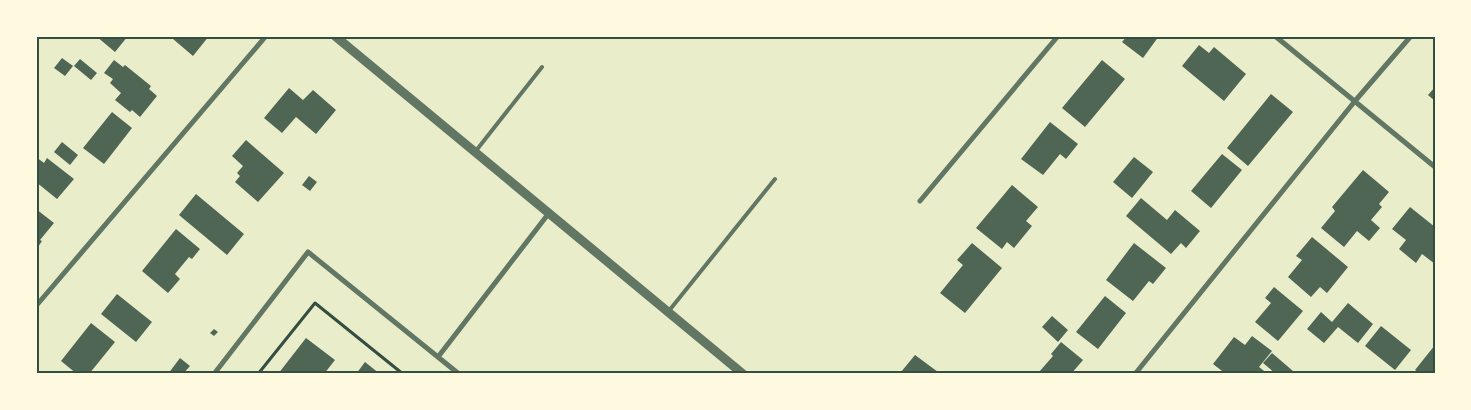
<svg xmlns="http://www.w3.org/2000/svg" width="1471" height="410" viewBox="0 0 1471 410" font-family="'IBM Plex Serif',serif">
  <rect width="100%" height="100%" fill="#e9edc9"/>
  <!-- building -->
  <path fill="#4f6655" d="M96 36H128L115 52Z
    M176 36H209L193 56 173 39Z
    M1127 36H1159L1143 58 1122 42Z
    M1199 45 1209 53 1214 47 1246 74 1224 101 1182 66Z
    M62 58 73 66 65 76 54 68Z
    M80 59 97 73 91 80 74 66Z
    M114 60 123 67 125 65 151 86 149 89 157 96 140 117 132 110 130 112 115 100 121 93 110 83 113 79 104 73Z
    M1102 60 1125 79 1085 127 1062 108Z
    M1435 87V101L1428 95Z
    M289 88 303 100 313 90 336 110 316 134 296 117 282 133 264 118Z
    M1271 94 1293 112 1248 166 1227 148Z
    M112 112 132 128 104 164 83 148Z
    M1050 122 1078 144 1066 159 1060 154 1043 175 1021 159Z
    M246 140 284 173 258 202 235 182 240 176 237 173 243 166 232 156Z
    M62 142 78 155 70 165 54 152Z
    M1222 154 1242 170 1211 208 1191 191Z
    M36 157 44 163 47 158 74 179 57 199 36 182Z
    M1134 157 1153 172 1132 198 1113 182Z
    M1363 170 1389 192 1379 204 1382 207 1371 220 1380 228 1369 241 1357 231 1344 247 1321 228 1335 211 1332 207Z
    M309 176 317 182 310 191 302 185Z
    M1012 185 1038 207 1026 221 1032 226 1014 248 1007 242 1002 249 976 228Z
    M196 194 244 234 227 255 179 215Z
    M1141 198 1167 220 1175 210 1200 231 1186 248 1181 243 1171 254 1126 216Z
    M1410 207 1435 227V264L1422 254 1416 263 1399 249 1406 240 1392 229Z
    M36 209 54 223 40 240 42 241 38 247 36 245Z
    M176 229 200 249 192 259 189 257 175 274 180 279 168 293 142 271Z
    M1312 237 1348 267 1327 293 1320 287 1311 297 1288 277 1302 260 1296 256Z
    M972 243 1002 268 965 313 940 293 963 265 957 260Z
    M1134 243 1166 268 1153 284 1149 281 1133 301 1106 280Z
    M1274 287 1303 311 1278 341 1255 322 1271 303 1265 298Z
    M117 294 152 322 136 342 101 314Z
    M1105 296 1126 313 1098 349 1076 332Z
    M1348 303 1373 324 1358 343 1338 327 1324 343 1307 329 1321 312 1332 322Z
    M1052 316 1068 330 1058 342 1042 327Z
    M91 323 115 342 89 374H77L61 361Z
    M1381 326 1411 350 1395 370 1365 346Z
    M214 329 218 332 214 336 210 333Z
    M1252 336 1272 351 1259 367 1268 374H1226L1213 364 1234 337 1245 345Z
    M306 338 335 360 324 374H278Z
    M1061 342 1083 360 1071 374H1041L1039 372 1053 356 1051 354Z
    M1435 345V374H1421L1415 370Z
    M1272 353 1293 371 1290 374H1276L1263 363Z
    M915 355 938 372 937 374 901 372Z
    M180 358 190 366 183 374H168Z
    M365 362 380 374H356Z"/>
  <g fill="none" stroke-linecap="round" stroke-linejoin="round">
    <!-- path -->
    <path stroke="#344e41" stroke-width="3" d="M258 374 315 303 403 374"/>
    <!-- service -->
    <path stroke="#617663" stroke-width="4" d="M475 152 542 67
      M668 312 775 179"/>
    <!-- minor -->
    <path stroke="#617663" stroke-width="5" d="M1275 36 1435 167
      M920 201 1058 36
      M36 306 266 36
      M438 357 549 213
      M214 374 308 252 459 374
      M1135 374 1355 101 1411 36"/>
    <!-- tertiary -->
    <path stroke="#617663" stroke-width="9" d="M335 36 743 374"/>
  </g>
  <!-- border -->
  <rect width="1471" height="410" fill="none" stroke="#fefae0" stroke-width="75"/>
  <rect x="38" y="38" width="1396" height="334" fill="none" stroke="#344e41" stroke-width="2"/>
</svg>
